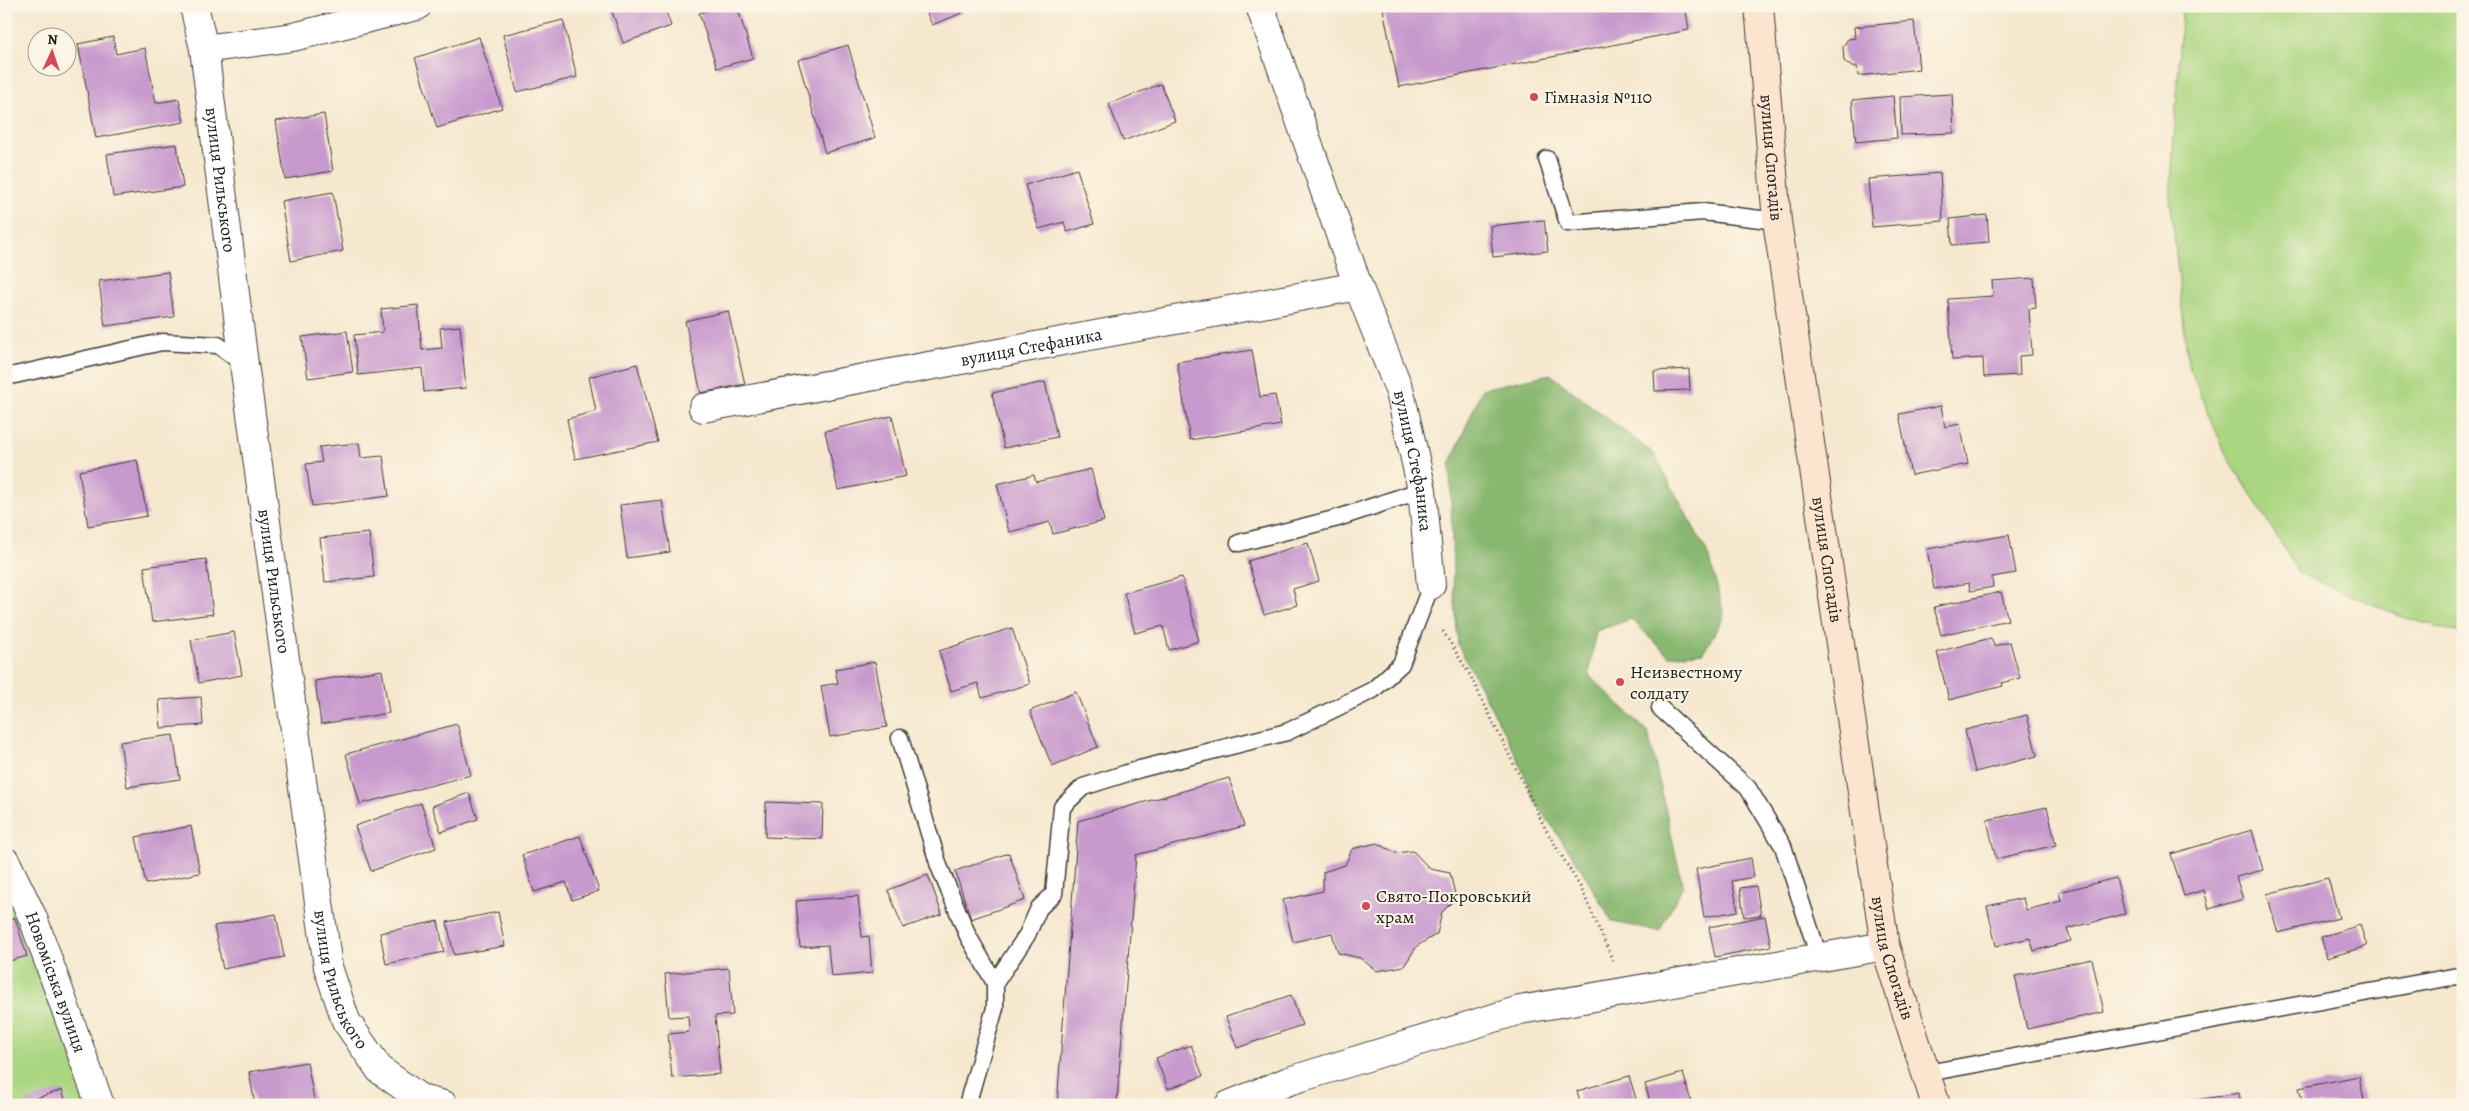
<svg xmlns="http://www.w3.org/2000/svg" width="2469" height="1111" viewBox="0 0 2469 1111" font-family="Alegreya,serif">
  <rect width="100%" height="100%" fill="#fcf5e5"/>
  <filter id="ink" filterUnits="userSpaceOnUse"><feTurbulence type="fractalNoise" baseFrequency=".02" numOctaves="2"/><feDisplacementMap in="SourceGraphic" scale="10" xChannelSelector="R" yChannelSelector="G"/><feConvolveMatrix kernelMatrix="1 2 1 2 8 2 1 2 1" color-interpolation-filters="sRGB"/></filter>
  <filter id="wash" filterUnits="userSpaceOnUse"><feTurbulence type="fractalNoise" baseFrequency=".0096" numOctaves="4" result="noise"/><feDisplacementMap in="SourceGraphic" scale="20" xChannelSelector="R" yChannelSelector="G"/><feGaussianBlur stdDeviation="1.12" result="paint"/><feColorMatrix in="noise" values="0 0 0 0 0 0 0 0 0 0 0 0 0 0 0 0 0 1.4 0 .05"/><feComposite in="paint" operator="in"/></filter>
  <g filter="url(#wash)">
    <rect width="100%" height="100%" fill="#f6e8cf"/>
    <!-- green -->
    <path fill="#abd681" stroke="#64794e" d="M2179 6H2463V634L2400 616 2299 573 2225 452 2188 364 2170 198 2182 17Z
      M6 892 11 899 91 1105H6Z"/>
    <!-- forest -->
    <path fill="#88b76f" stroke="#526a46" d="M1550 374 1654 454 1710 558 1724 616 1704 652 1669 656 1631 619 1596 631 1589 675 1648 732 1683 886 1659 931 1612 922 1580 867 1536 803 1514 751 1458 645 1453 577 1450 464 1482 389Z"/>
    <g id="blocks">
      <!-- building -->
      <path fill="#c799cd" d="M610 6H664L671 26 623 43Z
        M721 6H737L753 58 717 68 699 13Z
        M924 6H959L962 13 932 25Z
        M1395 6H1685L1689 30 1399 87 1383 9Z
        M563 20 577 77 517 92 503 35Z
        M1914 21 1919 69 1858 76 1857 66 1852 67 1844 61 1843 46 1848 39 1855 38 1854 27Z
        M113 37 116 54 145 48 156 103 179 99 184 122 96 138 78 44Z
        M479 37 502 108 437 128 415 58Z
        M848 45 875 138 825 153 798 60Z
        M1161 84 1175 121 1123 141 1109 104Z
        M1952 94 1954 133 1901 135 1900 97Z
        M1893 96 1897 138 1856 142 1852 100Z
        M324 114 333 171 285 179 276 121Z
        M177 144 183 187 113 197 107 154Z
        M1077 169 1094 224 1067 232 1064 222 1039 229 1025 185Z
        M1940 173 1943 221 1872 227 1868 179Z
        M333 192 343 251 291 261 281 201Z
        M1987 215 1989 242 1952 245 1950 219Z
        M1544 220 1548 251 1493 257 1490 226Z
        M168 272 174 317 105 326 99 281Z
        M2034 278 2036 308 2029 309 2032 355 2019 356 2020 375 1984 377 1983 358 1952 360 1948 299 1993 296 1992 281Z
        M418 305 422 350 442 348 440 328 460 326 466 388 424 392 422 368 358 375 354 335 383 332 381 309Z
        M728 311 745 384 701 393 685 321Z
        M347 331 353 372 308 378 302 337Z
        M1252 350 1260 397 1275 395 1281 425 1190 440 1177 362Z
        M637 364 658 442 575 459 567 419 596 411 589 377Z
        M1689 369 1690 390 1655 391 1654 371Z
        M1045 382 1057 437 1004 448 992 393Z
        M1941 406 1945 427 1960 424 1968 464 1911 475 1899 414Z
        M892 416 906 476 838 490 825 431Z
        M359 443 361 458 383 456 389 496 312 506 306 464 322 462 319 447Z
        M137 460 147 516 88 526 79 471Z
        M1091 469 1104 521 1053 534 1050 522 1009 532 997 484 1034 475 1036 482Z
        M662 500 670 552 627 558 620 505Z
        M369 533 374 577 325 582 320 538Z
        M2009 535 2016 573 1992 577 1993 587 1970 591 1969 583 1934 589 1927 549Z
        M1308 543 1319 581 1293 589 1297 605 1264 615 1248 561Z
        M206 559 213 614 152 622 144 567Z
        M1182 577 1199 641 1169 650 1163 626 1135 633 1124 593Z
        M2001 592 2008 620 1941 635 1934 607Z
        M1012 628 1030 684 982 698 978 683 951 691 939 651Z
        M234 632 242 675 199 683 191 640Z
        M1991 638 1994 646 2010 642 2020 678 2002 683 2003 686 1949 700 1937 652Z
        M875 662 887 727 830 737 821 686 838 683 835 669Z
        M382 670 389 713 321 724 315 681Z
        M1076 692 1098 747 1052 766 1030 711Z
        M201 697 203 725 161 728 159 700Z
        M2027 715 2037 756 1975 772 1965 730Z
        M457 724 471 775 360 804 346 754Z
        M173 735 180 779 127 787 120 742Z
        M1229 778 1244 826 1136 855 1117 1101 1107 1105H1057L1078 821Z
        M469 793 478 819 441 832 432 806Z
        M766 802 823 804 822 839 765 837Z
        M421 803 436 848 371 871 355 826Z
        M2047 807 2056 845 1996 859 1987 820Z
        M191 826 200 873 146 884 136 837Z
        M2252 830 2263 870 2236 877 2243 899 2209 909 2204 890 2184 896 2171 854Z
        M580 836 599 891 572 900 566 882 534 892 522 855Z
        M1377 843 1396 853 1413 851 1430 869 1450 873 1456 898 1442 912 1437 934 1417 946 1404 966 1377 971 1360 958 1338 953 1332 933 1293 942 1283 900 1323 891V872L1345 865 1352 849Z
        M1009 853 1025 900 971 919 955 871Z
        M1751 858 1754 877 1732 881 1738 911 1704 917 1696 869Z
        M928 875 942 914 903 928 888 890Z
        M2116 878 2125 914 2067 929 2071 941 2034 951 2030 938 1996 946 1987 906 2023 898 2026 910 2061 901 2059 892Z
        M2328 878 2339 918 2278 933 2267 894Z
        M1756 886 1761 915 1744 917 1740 888Z
        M858 896 862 937 869 936 872 973 831 977 828 945 800 947 796 901Z
        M498 912 505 946 454 955 447 922Z
        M276 914 284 957 223 969 214 926Z
        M1765 916 1771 946 1715 957 1709 927Z
        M15 918 27 956 6 962V921Z
        M438 921 444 952 386 964 380 933Z
        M2360 925 2367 946 2327 958 2321 937Z
        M2092 959 2104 1012 2027 1029 2015 976Z
        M729 968 733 1015 715 1016 720 1074 672 1078 668 1034 689 1032 688 1016 669 1017 665 974Z
        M1291 995 1302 1025 1237 1048 1226 1017Z
        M1191 1045 1203 1076 1168 1089 1156 1058Z
        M307 1062 315 1105H255L249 1072Z
        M1683 1073 1692 1105H1651L1645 1084Z
        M1629 1076 1638 1105H1581L1577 1091Z
        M2359 1076 2365 1105H2303L2299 1088Z
        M62 1090 67 1105H28L27 1101Z
        M2239 1093 2241 1105H2180L2179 1103Z"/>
    </g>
  </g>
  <g filter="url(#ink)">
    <use href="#blocks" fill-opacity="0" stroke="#3d3b37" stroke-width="1"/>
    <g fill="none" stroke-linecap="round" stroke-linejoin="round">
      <!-- lane casing -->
      <g stroke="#3d3b37" stroke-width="19">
        <path id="lane" d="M1547 159 1568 223 1703 212 1777 221
          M6 377 162 342 218 345 244 364
          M1239 543 1338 518 1422 490
          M1660 708 1748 788 1783 846 1819 957
          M900 738 939 866 968 936 995 983
          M1927 1073 2463 975
          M967 1105 995 1008V983L1027 935 1039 908 1054 894 1062 807 1083 787 1140 769 1287 732 1373 690 1401 664 1431 585"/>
      </g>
      <!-- street casing -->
      <g stroke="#3d3b37" stroke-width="30">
        <g id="street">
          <path id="s1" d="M194 6 204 49 244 364 328 967 346 1021 380 1070 421 1099 444 1105"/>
          <path id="s2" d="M1260 6 1358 286 1400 392 1422 490 1431 585"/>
          <path d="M204 49 293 37 417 6"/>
          <path id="s3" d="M703 408 1358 286"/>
          <path id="s4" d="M6 862 33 918 100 1105"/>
          <path d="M1229 1105 1289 1081 1520 1010 1885 946"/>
        </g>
      </g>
      <!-- secondary casing -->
      <g stroke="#3d3b37" stroke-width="30">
        <g id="secondary">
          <path id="s5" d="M1759 6 1777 221 1885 946 1936 1105"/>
        </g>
      </g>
      <!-- path -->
      <path stroke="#3d3b37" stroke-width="3" stroke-dasharray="1 4" stroke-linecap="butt" d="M1443 631 1470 675 1546 830 1581 888 1613 961"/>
      <!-- lane -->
      <use href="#lane" stroke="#fff" stroke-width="16"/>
      <!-- street -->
      <use href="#street" stroke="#fff" stroke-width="28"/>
      <!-- secondary -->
      <use href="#secondary" stroke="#fbe5cf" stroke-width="28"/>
    </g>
  </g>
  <!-- markers -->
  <g fill="#d1495b" stroke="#fcf5e5" stroke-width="2">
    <circle cx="1534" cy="97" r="5"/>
    <circle cx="1620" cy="682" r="5"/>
    <circle cx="1366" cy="906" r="5"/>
  </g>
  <g text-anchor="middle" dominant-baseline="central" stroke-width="4" stroke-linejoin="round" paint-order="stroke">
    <!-- poi labels -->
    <g font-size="18" fill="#1c1c1c" stroke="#fcf5e5" text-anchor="start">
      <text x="1544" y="97">Гімназія №110</text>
      <text x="1630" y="672">Неизвестному<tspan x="1630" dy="21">солдату</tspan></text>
      <text x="1376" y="896">Свято-Покровський<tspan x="1376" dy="21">храм</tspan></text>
    </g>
    <!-- street labels -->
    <g font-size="18" fill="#1c1c1c" stroke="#fcf5e5">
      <text stroke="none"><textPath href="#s5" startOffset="152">вулиця Спогадів</textPath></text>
      <text stroke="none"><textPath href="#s1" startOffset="176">вулиця Рильського</textPath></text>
      <text stroke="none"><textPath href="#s3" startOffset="334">вулиця Стефаника</textPath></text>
      <text stroke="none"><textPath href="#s2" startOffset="481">вулиця Стефаника</textPath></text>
      <text stroke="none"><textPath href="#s5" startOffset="558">вулиця Спогадів</textPath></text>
      <text stroke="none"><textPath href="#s1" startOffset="581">вулиця Рильського</textPath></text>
      <text stroke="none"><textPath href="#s5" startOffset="962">вулиця Спогадів</textPath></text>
      <text stroke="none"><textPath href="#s1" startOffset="986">вулиця Рильського</textPath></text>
      <text stroke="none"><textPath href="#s4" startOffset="130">Новоміська вулиця</textPath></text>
    </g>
  </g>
  <!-- margin -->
  <rect width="2469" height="1111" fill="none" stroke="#fcf5e5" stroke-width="25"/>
  <!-- north arrow -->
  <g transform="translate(52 52) rotate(3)"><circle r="24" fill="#fcf5e5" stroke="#a29e95"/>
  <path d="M0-4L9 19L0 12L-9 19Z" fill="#d1495b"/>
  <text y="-8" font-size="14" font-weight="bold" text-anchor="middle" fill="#1c1c1c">N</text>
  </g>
</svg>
